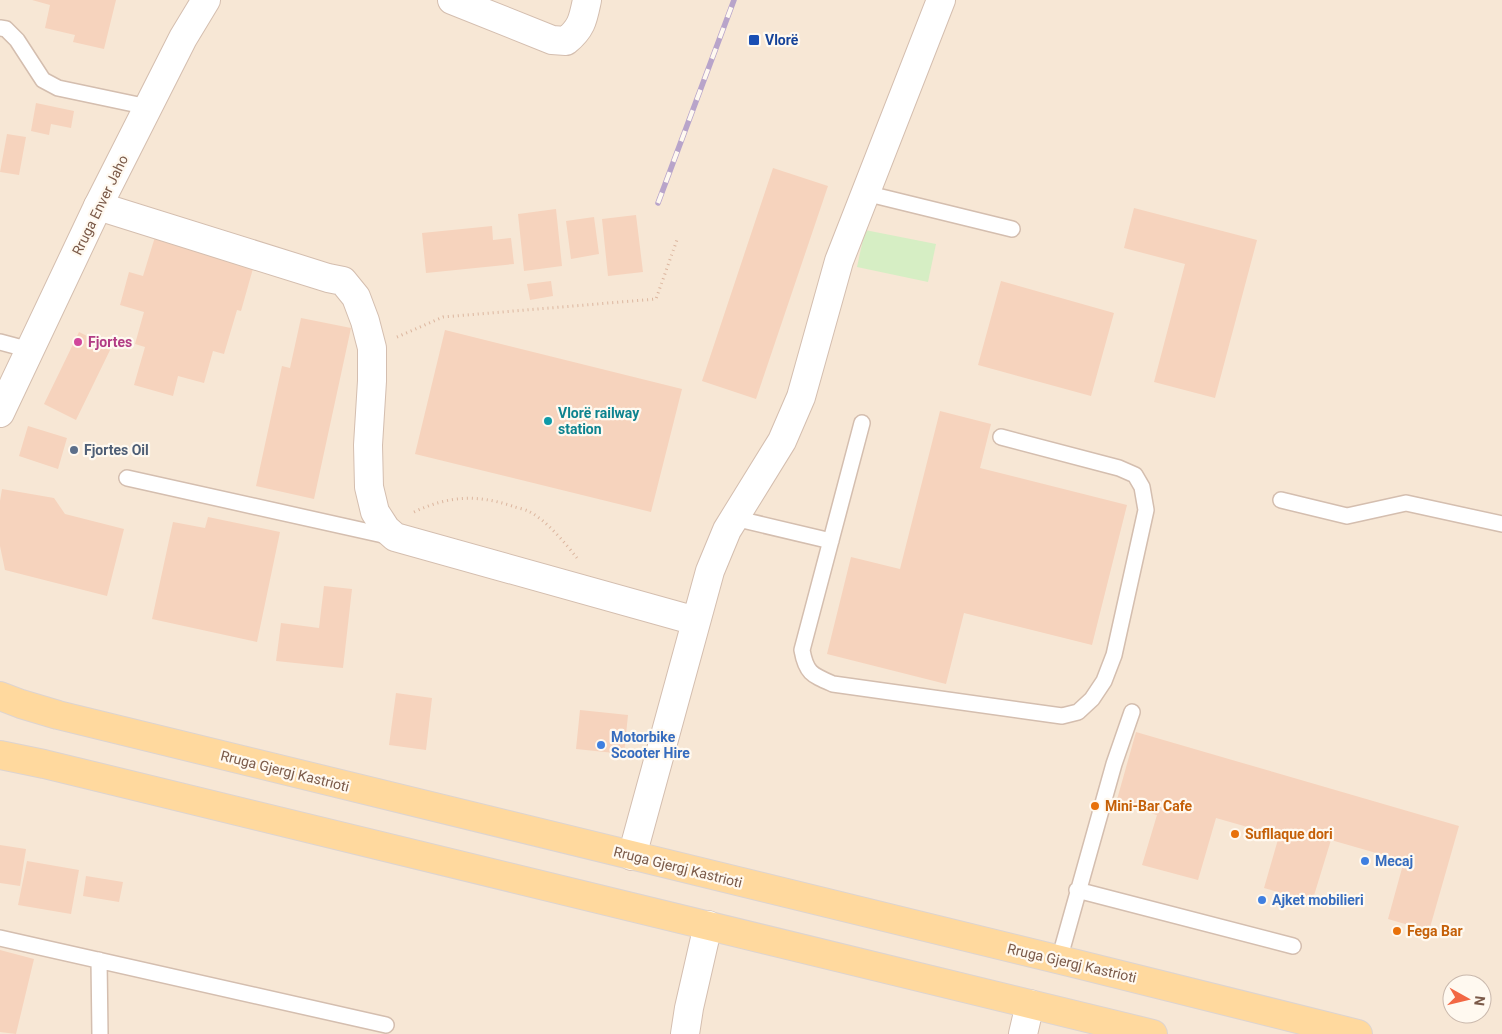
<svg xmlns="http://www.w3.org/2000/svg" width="1502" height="1034" viewBox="0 0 1502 1034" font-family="Roboto,sans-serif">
  <rect width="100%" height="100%" fill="#fef5e8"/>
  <!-- residential -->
  <path fill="#f7e7d5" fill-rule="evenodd" d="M0 0H1502V1034H0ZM1452 984H1482V1014H1452Z"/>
  <!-- green -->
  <path fill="#d6eec4" d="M865 230 936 244 928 282 857 267Z"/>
  <!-- building -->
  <path fill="#f6d3bd" d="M32 0H116L104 49 73 42 75 35 45 28 50 5Z
    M36 103 74 111 71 128 51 124 49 135 31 131Z
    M7 134 26 137 19 175 0 172Z
    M773 168 828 186 756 399 702 381Z
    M1134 208 1257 240 1215 398 1154 382 1185 264 1124 248Z
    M556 209 562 266 524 271 518 214Z
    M636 215 643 272 608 276 602 219Z
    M594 217 599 254 571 259 566 221Z
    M492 226 493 240 511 238 514 264 426 273 422 233Z
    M155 237 254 265 241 311 237 310 224 354 213 351 204 383 178 376 173 396 134 385 145 347 135 344 144 312 120 305 129 272 143 276Z
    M551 281 553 296 530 300 527 284Z
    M1001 281 1114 313 1091 396 978 365Z
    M301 318 351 328 314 499 256 486 282 366 290 368Z
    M445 330 682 389 651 512 415 454Z
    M79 332 111 348 76 420 44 404Z
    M940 411 991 424 980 468 1127 505 1092 645 964 613 946 684 827 654 851 557 900 569Z
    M28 426 67 438 58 469 19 456Z
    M2 489 54 498 65 514 124 529 107 596 5 570 0 546V501Z
    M208 517 280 532 257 642 152 619 173 522 205 528Z
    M324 586 352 589 343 668 276 661 281 623 319 628Z
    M396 693 432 698 426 750 389 745Z
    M580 710 628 715 624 754 576 749Z
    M1136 732 1459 826 1429 931 1388 919 1404 861 1331 840 1312 902 1264 888 1279 836 1216 818 1198 880 1142 865 1157 815 1116 803Z
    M0 845 26 849 20 886 0 883Z
    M27 861 79 870 71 914 18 905Z
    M86 876 123 882 119 902 83 896Z
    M0 950 34 959 16 1034 0 1032Z"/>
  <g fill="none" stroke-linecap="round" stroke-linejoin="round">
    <!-- service casing -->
    <g stroke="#d4beaf" stroke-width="18">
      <path id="service" d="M0 28 6 29 17 40 43 80 58 88 148 107
        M865 193 1012 229
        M0 342 30 350
        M862 423 802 650C806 673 812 675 833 684L1062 716 1078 712 1092 699 1104 681 1114 655 1146 510 1142 487 1135 475 1119 468 1001 437
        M127 478 392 537
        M1281 500 1347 516 1406 503 1502 524
        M734 518 831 541
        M1077 890 1293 946
        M0 938 386 1025
        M99 960 100 1034
        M1059 960 1114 764 1132 712"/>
    </g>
    <!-- minor casing -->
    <g stroke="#d4beaf" stroke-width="30">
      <path id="minor" d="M452 0 552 40 566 41C582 28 583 19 587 0
        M98 206 328 278 343 281 356 297 365 321 372 348V381L368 445 369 487 375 512 386 529 395 537 696 621
        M632 856 710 571 727 530 782 441 801 397 839 261 941 0
        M685 1034 689 1008 708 925
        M1023 1034 1030 1004"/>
    </g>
    <!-- tertiary casing -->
    <g stroke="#d4beaf" stroke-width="30">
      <path id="tertiary" d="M0 413 98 206 183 38 206 0"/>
    </g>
    <!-- primary casing -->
    <g stroke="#ddd4d0" stroke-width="30">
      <path id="primary" d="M0 696 21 704 58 715 1077 964 1358 1034
        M0 755 44 764 1153 1034"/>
    </g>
    <!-- path -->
    <path stroke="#dcb69f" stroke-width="3" stroke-dasharray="1 4" stroke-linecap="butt" d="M397 337 443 317 656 299 678 237
      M414 512C448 496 476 494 512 506 517 508 525 509 530 512 547 521 565 543 577 558"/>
    <!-- service -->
    <use href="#service" stroke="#fff" stroke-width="15"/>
    <!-- minor -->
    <use href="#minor" stroke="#fff" stroke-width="28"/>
    <!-- tertiary -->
    <use href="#tertiary" stroke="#fff" stroke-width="28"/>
    <!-- primary -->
    <use href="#primary" stroke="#ffd99e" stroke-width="28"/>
    <!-- rail casing -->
    <g stroke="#b8a4ca" stroke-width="5.5">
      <path id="rail" d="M658 203 734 0"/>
    </g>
    <!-- rail -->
    <use href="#rail" stroke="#fff9f0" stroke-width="4" stroke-dasharray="11" stroke-linecap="butt"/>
  </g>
  <!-- markers -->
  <rect fill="#1a4fb4" stroke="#fff9f0" stroke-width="2" x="748" y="34" width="12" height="12" rx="2.5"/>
  <circle fill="#d1479c" stroke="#fff9f0" stroke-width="2" cx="78" cy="342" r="5"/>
  <circle fill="#0f9aa8" stroke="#fff9f0" stroke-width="2" cx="548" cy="421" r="5"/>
  <circle fill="#5c6f8a" stroke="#fff9f0" stroke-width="2" cx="74" cy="450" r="5"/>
  <g fill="#3f7fe0" stroke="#fff9f0" stroke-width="2">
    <circle cx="601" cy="745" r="5"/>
    <circle cx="1365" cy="861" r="5"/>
    <circle cx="1262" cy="900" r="5"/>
  </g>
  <g fill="#e8710a" stroke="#fff9f0" stroke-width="2">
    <circle cx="1095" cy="806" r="5"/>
    <circle cx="1235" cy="834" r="5"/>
    <circle cx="1397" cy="931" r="5"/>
  </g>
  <g text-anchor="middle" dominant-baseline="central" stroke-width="4.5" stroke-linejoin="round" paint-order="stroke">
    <!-- transit labels -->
    <g font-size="14" font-weight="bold" fill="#164399" stroke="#fff9f0" text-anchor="start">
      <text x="765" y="40">Vlorë</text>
    </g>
    <!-- street labels -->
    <g font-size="14" fill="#7b5a49" stroke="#fff9f0">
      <text transform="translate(100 205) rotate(-64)">Rruga Enver Jaho</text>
      <text transform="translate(285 771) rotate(14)">Rruga Gjergj Kastrioti</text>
      <text transform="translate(678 867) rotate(14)">Rruga Gjergj Kastrioti</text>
      <text transform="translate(1072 963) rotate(13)">Rruga Gjergj Kastrioti</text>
    </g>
    <!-- hotel labels -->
    <g font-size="14" font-weight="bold" fill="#b23c85" stroke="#fff9f0" text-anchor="start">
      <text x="88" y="342">Fjortes</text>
    </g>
    <!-- culture labels -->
    <g font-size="14" font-weight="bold" fill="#0d838f" stroke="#fff9f0" text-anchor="start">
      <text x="558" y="413">Vlorë railway<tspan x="558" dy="16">station</tspan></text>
    </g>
    <!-- service labels -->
    <g font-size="14" font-weight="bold" fill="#4e5e75" stroke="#fff9f0" text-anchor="start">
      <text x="84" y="450">Fjortes Oil</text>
    </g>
    <!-- shop labels -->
    <g font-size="14" font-weight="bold" fill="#366cbe" stroke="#fff9f0" text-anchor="start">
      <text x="611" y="737">Motorbike<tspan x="611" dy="16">Scooter Hire</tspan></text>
      <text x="1375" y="861">Mecaj</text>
      <text x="1272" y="900">Ajket mobilieri</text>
    </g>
    <!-- food labels -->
    <g font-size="14" font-weight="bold" fill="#c56008" stroke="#fff9f0" text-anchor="start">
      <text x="1105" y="806">Mini-Bar Cafe</text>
      <text x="1245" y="834">Sufllaque dori</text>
      <text x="1407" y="931">Fega Bar</text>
    </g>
  </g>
  <!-- north arrow -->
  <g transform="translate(1467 999) rotate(98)"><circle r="24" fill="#fff9f0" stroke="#cab9ad"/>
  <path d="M0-4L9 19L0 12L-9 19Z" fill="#f26743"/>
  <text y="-8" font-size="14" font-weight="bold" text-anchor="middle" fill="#7b5a49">N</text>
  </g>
</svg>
